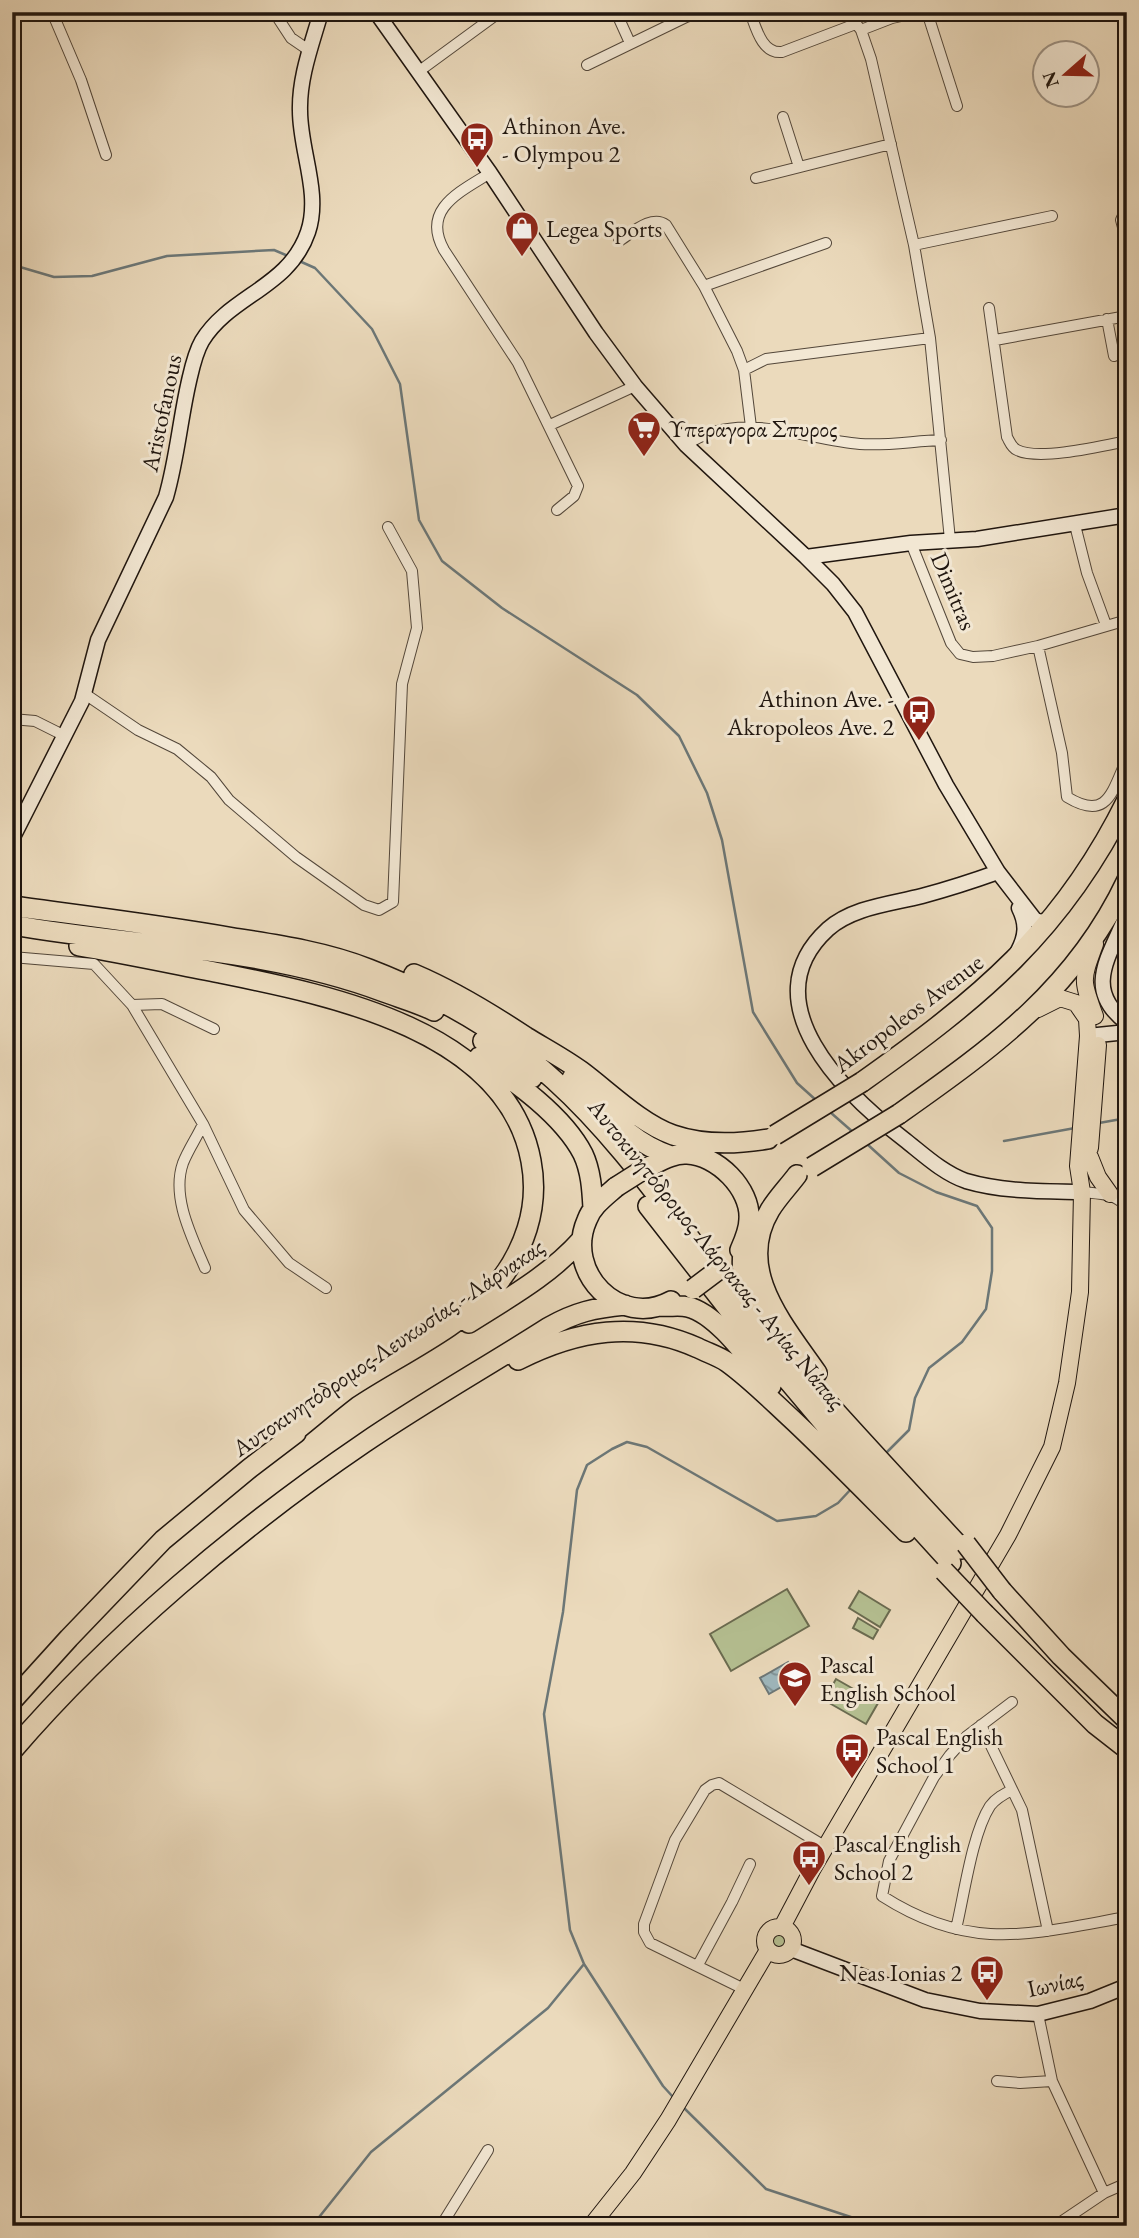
<svg xmlns="http://www.w3.org/2000/svg" width="1139" height="2238" viewBox="0 0 1139 2238" font-family="'EB Garamond',serif">
  <defs>
    <pattern id="grass-tufts" width="24" height="20" patternUnits="userSpaceOnUse" patternTransform="scale(1.75)"><rect width="24" height="20" fill="#b5c092"/><path d="M3 7l-1-3M5 7V3M7 7l1-3M15 17l-1-3M17 17v-4M19 17l1-3" fill="none" stroke="#9ba47d"/></pattern>
    <pattern id="water-waves" width="16" height="10" patternUnits="userSpaceOnUse" patternTransform="scale(1.75)"><rect width="16" height="10" fill="#9eb7bd"/><path d="M0 5q4-4 8 0t8 0" fill="none" stroke="#809498"/></pattern>
  </defs>
  <rect width="100%" height="100%" fill="#ebdabc"/>
  <filter id="stains"><feTurbulence type="fractalNoise" baseFrequency=".00286" numOctaves="4"/><feColorMatrix values="0 0 0 0 .2 0 0 0 0 .09 0 0 0 0 .02 0 0 0 .5 -.17"/></filter>
  <radialGradient id="worn" r=".72"><stop offset=".6" stop-color="#630" stop-opacity="0"/><stop offset="1" stop-color="#630" stop-opacity=".3"/></radialGradient>
  <!-- grass -->
  <path fill="url(#grass-tufts)" stroke="#6a6b50" stroke-width="2" d="M771 1941a8 8 0 1 1 16 0a8 8 0 1 1-16 0Z"/>
  <!-- pitch -->
  <path fill="#b5c092" stroke="#6a6b50" stroke-width="2" d="M787 1589 809 1626 731 1671 710 1634Z
    M859 1591 890 1610 880 1627 849 1608Z
    M858 1618 878 1630 873 1639 853 1628Z
    M836 1679 878 1703 866 1724 824 1700Z"/>
  <!-- water -->
  <path fill="url(#water-waves)" stroke="#6c7777" stroke-width="2" d="M788 1662 797 1678 769 1694 760 1678Z"/>
  <g fill="none" stroke-linecap="round" stroke-linejoin="round">
    <!-- stream -->
    <path stroke="#6c7777" stroke-width="2.5" d="M12 260 20 267 54 277 92 276 167 256 274 250 288 256
      M297 260 315 268 372 329 400 384 419 520 442 561 502 608 637 695 679 736 707 793 722 840 753 1012 797 1083 817 1101
      M830 1112 854 1133
      M1099 1123 1127 1118
      M1004 1141 1075 1128
      M867 1144 899 1173 936 1192 977 1206 992 1228V1271L986 1309 962 1342 929 1368 915 1398 909 1430 886 1453
      M584 1964 663 2086 673 2097
      M683 2107 766 2189 878 2226
      M312 2226 371 2152 548 2008 584 1964 570 1930 544 1714 563 1612 577 1490 587 1465 612 1449 627 1442 647 1447 777 1521 816 1516 838 1503 852 1488"/>
    <!-- street casing -->
    <g stroke="#53473a" stroke-width="12">
      <path id="street" d="M52 12 81 80 106 155
        M274 12 291 38 310 51
        M616 12 630 43
        M750 12C756 28 762 54 782 52L853 25H857L861 30
        M927 12 957 106
        M861 30 871 59 914 245 930 338 950 540
        M861 30 892 18 920 12
        M587 65 686 17 700 12
        M418 72 500 12
        M783 117 799 167
        M490 173C460 192 421 209 444 250L518 363 578 486 574 496 557 510
        M756 178 891 144
        M1127 207 1121 220 1127 242
        M619 241C632 233 652 214 666 225L704 286 737 351 744 370 751 427
        M914 245 1052 216
        M704 286 826 243
        M989 308 1007 437C1010 442 1011 447 1017 450 1039 461 1102 446 1127 441
        M1107 319 1114 356
        M995 340 1127 316
        M744 370 766 359 930 338
        M550 425 635 386
        M686 445C739 409 802 439 860 444 886 446 914 441 941 440
        M1075 525 1087 573 1106 625
        M911 543 951 643 960 654 973 657 993 656 1038 646 1127 620
        M1038 646 1062 753 1067 797C1108 822 1112 791 1127 759
        M85 694 138 730 177 749 211 777 229 800 296 857 364 905 379 910 393 902 402 684 417 628 412 571 388 527
        M12 719 35 721 65 736
        M12 957 94 964 132 1005 203 1124 244 1210 289 1263 326 1288
        M132 1005 162 1004 214 1029
        M203 1124C197 1137 188 1150 183 1163 171 1197 192 1237 205 1268
        M1082 1192C1100 1194 1115 1193 1127 1207
        M1126 1659 1127 1658
        M1012 1702 967 1736 950 1755 934 1777 889 1861 882 1896C971 1953 1030 1934 1127 1917
        M981 1725 1022 1810 1048 1931
        M956 1929C964 1896 972 1834 990 1806 996 1798 1004 1794 1012 1790
        M698 1965 732 1902 750 1864
        M746 1990 650 1943 644 1932V1924L675 1840 705 1790 712 1785 719 1783 826 1847
        M1038 2014 1052 2081 1104 2193
        M997 2081 1020 2083 1052 2081
        M441 2226 488 2150
        M1055 2226 1104 2193 1127 2183"/>
    </g>
    <!-- secondary casing -->
    <g stroke="#20160f" stroke-width="17">
      <path id="secondary" d="M376 12 490 173 596 333 635 386 686 445 806 557 833 584 855 612 946 785 998 872 1035 920 1041 922 1052 918
        M806 557 911 543 977 539 1127 515
        M12 839 82 701 98 640 166 497C177 459 180 420 189 381 192 368 195 353 202 341 230 295 289 288 308 232 321 193 300 151 300 111 299 77 312 44 321 12
        M998 872C973 881 948 889 922 896 891 904 853 907 828 929 748 1002 846 1095 905 1140 924 1155 943 1173 966 1181 1003 1192 1044 1191 1082 1192
        M1127 914C1110 956 1082 989 1127 1023
        M1018 951C1026 936 1027 924 1019 908
        M1088 1036 1127 1032
        M791 1949 925 2000 980 2011 1038 2014 1090 2001 1127 1986"/>
    </g>
    <!-- primary casing -->
    <g stroke="#20160f" stroke-width="18">
      <path id="primary" d="M1095 944C1082 980 1081 979 1095 1016
        M1090 1148 1098 1045
        M1090 1157 1098 1177 1110 1194
        M765 1941a14 14 0 1 1 28 0a14 14 0 1 1-28 0Z
        M782 1927 812 1870 1008 1535 1052 1447 1067 1383 1080 1292 1082 1192 1078 1166 1088 1036 1087 1019 1076 1003 1060 998 1038 1009
        M591 2226 633 2173 668 2120 768 1950"/>
    </g>
    <!-- highway casing -->
    <g stroke="#20160f" stroke-width="22">
      <path id="highway" d="M12 906C86 916 160 925 234 938 279 945 326 952 369 969 436 995 501 1031 554 1080 627 1146 681 1231 744 1307 814 1390 888 1469 962 1549
        M12 925C137 947 264 947 384 992 400 998 418 1003 434 1011
        M79 946C126 954 173 964 220 973 329 995 507 1030 531 1161 540 1208 524 1252 494 1288 461 1328 390 1360 346 1390 325 1406 305 1424 284 1440
        M414 974C454 991 490 1013 526 1037 544 1048 563 1058 581 1071 608 1091 641 1124 673 1135 702 1145 738 1144 768 1139
        M483 1041 532 1078
        M479 1057C514 1081 563 1115 583 1154 591 1171 592 1190 593 1208
        M572 1078C605 1109 627 1141 671 1156
        M862 1082C979 999 1062 932 1127 800
        M899 1114C994 1047 1076 988 1127 880
        M646 1168C659 1162 673 1153 687 1154 717 1155 751 1189 749 1219 749 1230 744 1241 740 1250
        M797 1175C788 1187 778 1197 770 1210 734 1270 784 1325 817 1373
        M616 1187C605 1197 592 1206 587 1220 564 1272 619 1329 671 1301
        M648 1206 737 1320 827 1427 951 1563
        M745 1238C739 1268 742 1288 763 1312
        M661 1306C669 1307 680 1305 688 1307 718 1314 751 1363 771 1386
        M469 1323C510 1297 550 1275 582 1239
        M518 1360C577 1330 636 1320 698 1348 708 1353 718 1356 727 1362 752 1380 773 1402 795 1422 833 1458 869 1495 906 1532
        M1002 1591 1061 1656 1127 1720
        M985 1614 1095 1724 1127 1749
        M12 1701 69 1638 163 1540 250 1468 296 1433
        M12 1751C111 1636 239 1528 364 1443 424 1402 488 1366 549 1327 576 1312 594 1308 625 1305"/>
    </g>
    <!-- street -->
    <use href="#street" stroke="#f2e7d3" stroke-width="10"/>
    <!-- secondary -->
    <use href="#secondary" stroke="#f2e7d3" stroke-width="14"/>
    <!-- primary -->
    <use href="#primary" stroke="#ebdabc" stroke-width="16"/>
    <!-- highway -->
    <use href="#highway" stroke="#ebdabc" stroke-width="19"/>
    <!-- highway-bridge casing -->
    <g stroke="#20160f" stroke-width="22" stroke-linecap="butt">
      <path id="highway-bridge" d="M775 1135 862 1082
        M812 1167 899 1114
        M616 1187 646 1168
        M693 1289 721 1268
        M966 1544 1002 1591
        M944 1571 985 1614"/>
    </g>
    <!-- highway-bridge -->
    <use href="#highway-bridge" stroke="#ebdabc" stroke-width="19"/>
  </g>
  <!-- icons -->
  <defs>
    <g id="bus-pin" transform="scale(1.75)"><path d="M0 17L-7.5 6A9.5 9.5 0 1 1 7.5 6Z" fill="#8f2418" stroke="#f2e7d3"/><path d="M-5-6H5V4H4V6H2V4H-2V6H-4V4H-5ZM-3.5-4V0h7V-4ZM-3.5 1.2v1.5H-2V1.2ZM2 1.2v1.5H3.5V1.2Z" fill="#fff"/></g>
    <g id="shop-pin" transform="scale(1.75)"><path d="M0 17L-7.5 6A9.5 9.5 0 1 1 7.5 6Z" fill="#8f2418" stroke="#f2e7d3"/><path d="M-5-2.5h2.3a2.7 3.5 0 0 1 5.4 0H5L5.5 6h-11ZM-1.5-2.5h3a1.5 2.3 0 0 0-3 0Z" fill="#fff"/></g>
    <g id="supermarket-pin" transform="scale(1.75)"><path d="M0 17L-7.5 6A9.5 9.5 0 1 1 7.5 6Z" fill="#8f2418" stroke="#f2e7d3"/><path d="M-6-5.5h2.5l.6 2H6L4.5 2H-2.5L-4.4-4H-6ZM-1.5 3.2a1.3 1.3 0 1 0 .1 0ZM3 3.2a1.3 1.3 0 1 0 .1 0Z" fill="#fff"/></g>
    <g id="school-pin" transform="scale(1.75)"><path d="M0 17L-7.5 6A9.5 9.5 0 1 1 7.5 6Z" fill="#8f2418" stroke="#f2e7d3"/><path d="M0-5L7-2L0 1L-7-2ZM-4 1L0 2.5L4 1V4Q0 6-4 4Z" fill="#fff"/></g>
  </defs>
  <g fill-rule="evenodd">
    <use href="#bus-pin" x="477" y="139"/>
    <use href="#shop-pin" x="522" y="228"/>
    <use href="#supermarket-pin" x="644" y="428"/>
    <use href="#bus-pin" x="919" y="712"/>
    <use href="#school-pin" x="795" y="1678"/>
    <use href="#bus-pin" x="852" y="1750"/>
    <use href="#bus-pin" x="809" y="1857"/>
    <use href="#bus-pin" x="987" y="1972"/>
  </g>
  <g text-anchor="middle" dominant-baseline="central" stroke-width="6" stroke-linejoin="round" paint-order="stroke">
    <!-- poi labels -->
    <g font-size="24" fill="#20160f" stroke="#f2e7d3" text-anchor="start">
      <text x="502" y="125">Athinon Ave.<tspan x="502" dy="28">- Olympou 2</tspan></text>
      <text x="546" y="228">Legea Sports</text>
      <text x="668" y="428">Υπεραγορα Σπυρος</text>
      <text x="894" y="698" text-anchor="end">Athinon Ave. -<tspan x="894" dy="28">Akropoleos Ave. 2</tspan></text>
      <text x="820" y="1664">Pascal<tspan x="820" dy="28">English School</tspan></text>
      <text x="876" y="1736">Pascal English<tspan x="876" dy="28">School 1</tspan></text>
      <text x="834" y="1843">Pascal English<tspan x="834" dy="28">School 2</tspan></text>
      <text x="962" y="1972" text-anchor="end">Neas Ionias 2</text>
    </g>
    <!-- street labels -->
    <g font-size="24" fill="#20160f" stroke="#f2e7d3">
      <text transform="translate(161 413) rotate(-78)">Aristofanous</text>
      <text transform="translate(954 591) rotate(67)">Dimitras</text>
      <text transform="translate(908 1013) rotate(-37)">Akropoleos Avenue</text>
      <text transform="translate(717 1254) rotate(51)">Αυτοκινητόδρομος Λάρνακας - Αγίας Νάπας</text>
      <text transform="translate(388 1347) rotate(-34)">Αυτοκινητόδρομος Λευκωσίας - Λάρνακας</text>
      <text transform="translate(1055 1983) rotate(-12)">Ιωνίας</text>
    </g>
  </g>
  <!-- margin -->
  <rect width="1139" height="2238" fill="none" stroke="#ebdabc" stroke-width="42"/>
  <rect x="14" y="14" width="1111" height="2210" fill="none" stroke="#20160f" stroke-width="3.5"/>
  <rect x="21" y="21" width="1097" height="2196" fill="none" stroke="#20160f" stroke-width="2"/>
  <!-- north arrow -->
  <g transform="translate(1066 74) rotate(250)"><circle r="33" fill="#f2e7d3" stroke="#9e9385" stroke-width="2"/>
  <path d="M0-5L12 26L0 18L-12 26Z" fill="#8f2418"/>
  <text y="-10" font-size="19" font-weight="bold" text-anchor="middle" fill="#20160f">N</text>
  </g>
  <rect width="100%" height="100%" filter="url(#stains)"/>
  <rect width="100%" height="100%" fill="url(#worn)"/>
</svg>
